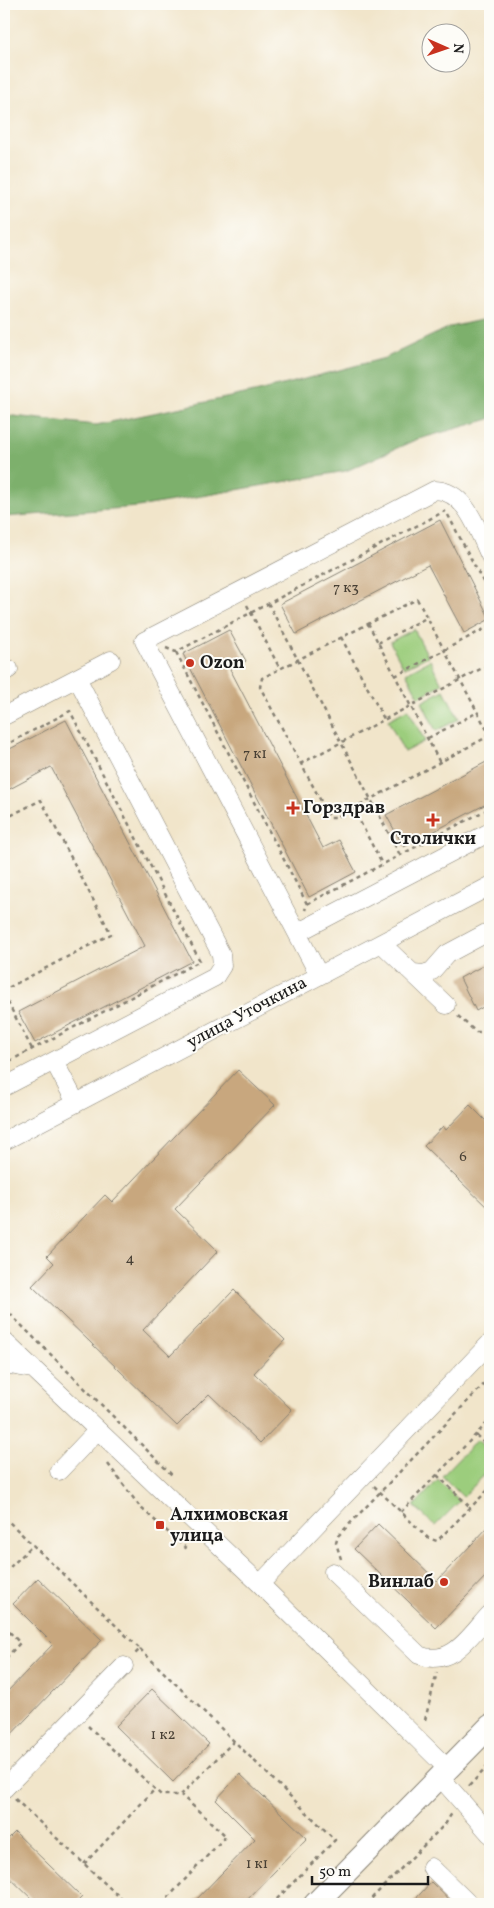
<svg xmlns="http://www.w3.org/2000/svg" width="494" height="1908" viewBox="0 0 494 1908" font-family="Vollkorn,serif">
  <rect width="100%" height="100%" fill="#fdfcf7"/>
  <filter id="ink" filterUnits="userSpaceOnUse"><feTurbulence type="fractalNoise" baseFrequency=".02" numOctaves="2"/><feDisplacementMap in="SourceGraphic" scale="10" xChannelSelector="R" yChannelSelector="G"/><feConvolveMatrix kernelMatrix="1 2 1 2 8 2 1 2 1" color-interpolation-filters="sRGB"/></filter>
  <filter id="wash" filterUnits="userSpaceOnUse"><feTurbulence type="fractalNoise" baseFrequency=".0096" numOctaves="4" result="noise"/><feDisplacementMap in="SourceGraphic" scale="20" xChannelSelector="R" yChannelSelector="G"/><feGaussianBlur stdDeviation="1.12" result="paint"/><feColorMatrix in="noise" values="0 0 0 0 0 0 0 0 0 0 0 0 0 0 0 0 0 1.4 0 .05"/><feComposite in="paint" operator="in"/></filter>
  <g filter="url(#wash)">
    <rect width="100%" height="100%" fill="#f1e5ca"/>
    <!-- green -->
    <path fill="#9ccd7d" stroke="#5c744c" d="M414 629 428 656 404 668 390 642Z
      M430 660 442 684 419 697 406 673Z
      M444 690 459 719 436 731 422 702Z
      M408 709 425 741 404 752 388 720Z
      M477 1440 490 1452V1469L463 1497 442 1476Z
      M438 1480 460 1501 435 1526 414 1506Z"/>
    <!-- forest -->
    <path fill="#7db06c" stroke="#4c6644" d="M490 318V419L415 440 346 471 138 507 4 517V415L96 425 259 391 385 358 450 327Z"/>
    <g id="blocks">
      <!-- building -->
      <path fill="#c8a77e" d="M440 520 490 619 464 633 428 565 296 634 280 604Z
        M229 630 246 661 230 669 323 848 339 840 356 872 309 897 183 654Z
        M66 720 192 961 35 1043 18 1012 145 946 51 767 4 792V752Z
        M490 760V802L404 847 386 815Z
        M490 962V1003L476 1011 460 978Z
        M238 1070 275 1105 175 1209 218 1251 143 1330 170 1356 234 1290 285 1340 254 1373 292 1410 260 1443 209 1394 177 1426 32 1286 54 1263 47 1256 105 1195 112 1202Z
        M470 1105 490 1125V1210L424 1146 443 1126 446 1130Z
        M378 1524 437 1581 490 1525V1572L436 1628 354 1549Z
        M38 1578 102 1640 4 1742V1695L53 1644 13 1604Z
        M152 1689 209 1744 173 1782 116 1726Z
        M240 1774 307 1838 243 1904H192L255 1839 216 1800Z
        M15 1832 82 1897 75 1904H37L4 1872V1843Z
        M431 1882 454 1904H411Z"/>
    </g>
  </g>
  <g filter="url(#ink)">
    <use href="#blocks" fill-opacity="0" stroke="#868073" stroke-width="1"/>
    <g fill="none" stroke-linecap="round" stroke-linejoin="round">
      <!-- minor casing -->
      <g stroke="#868073" stroke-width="19">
        <path id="minor" d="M4 672 9 669
          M4 716 111 660
          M297 933 490 832
          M381 943 446 1005
          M413 973 424 974 432 971 447 954 490 931
          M319 975 144 641 435 490C467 491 478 532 490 556
          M54 1061 76 1103
          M4 1087 215 977 222 966 221 954 77 678
          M4 1141 490 886
          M4 1341 260 1584 448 1769
          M4 1364 32 1369
          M59 1471 97 1431
          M333 1572 419 1655C452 1668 470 1635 490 1614
          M260 1584 490 1343
          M440 1777 490 1834
          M4 1789 124 1666
          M431 1867 469 1904"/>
      </g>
      <!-- major casing -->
      <g stroke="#868073" stroke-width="24">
        <path id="major" d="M315 1904 490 1726"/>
      </g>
      <!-- path -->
      <path stroke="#868073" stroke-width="2.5" stroke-dasharray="4 4" stroke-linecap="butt" d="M448 515 490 595
        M417 599 487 730V737L335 818H330L260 687 262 678Z
        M268 603 400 855
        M247 605 280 669
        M368 623 440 763
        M341 637 384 719
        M378 643 428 617
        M166 648 176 652 445 511
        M176 652 307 904 305 910
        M395 676 490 626
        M428 738 478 712
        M4 746 70 711 200 961 4 1064
        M300 764 490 664
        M353 808 382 864
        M4 819 41 800 111 934 4 990
        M307 904 490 808
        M4 995 32 1049
        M458 1016 476 1032H490
        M4 1308 172 1475
        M484 1385 490 1391
        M476 1435 490 1449
        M108 1464 140 1507 188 1550
        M437 1475 471 1508
        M374 1486 428 1538 437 1541 490 1488
        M401 1512 490 1420
        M4 1517 140 1649 134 1655
        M341 1559 336 1543 338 1536 490 1378
        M4 1573 33 1545
        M4 1626 20 1643 4 1660
        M140 1649 335 1840 272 1904
        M425 1720 437 1672
        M88 1726 161 1795H181L234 1741
        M469 1786 490 1764
        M15 1799 127 1904
        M84 1864 155 1789
        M162 1904 226 1836 181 1795
        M366 1904 446 1823 452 1813"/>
      <!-- minor -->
      <use href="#minor" stroke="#fff" stroke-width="18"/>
      <!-- major -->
      <use href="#major" stroke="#fff" stroke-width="22"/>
    </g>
  </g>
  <!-- markers -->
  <g fill="#c8321e" stroke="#fdfcf7" stroke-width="2">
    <circle cx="190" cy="663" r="5"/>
    <path d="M290.5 800.5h5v5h5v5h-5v5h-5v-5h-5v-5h5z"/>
    <path d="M430.5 812.5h5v5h5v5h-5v5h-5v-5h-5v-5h5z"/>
    <rect x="155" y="1520" width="10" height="10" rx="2.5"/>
    <circle cx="444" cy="1582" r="5"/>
  </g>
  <g text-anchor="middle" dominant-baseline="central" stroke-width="4" stroke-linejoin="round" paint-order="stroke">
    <!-- number labels -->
    <g font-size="15" fill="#473f34">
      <text x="346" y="588">7 к3</text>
      <text x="255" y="754">7 к1</text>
      <text x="463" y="1157">6</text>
      <text x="130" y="1259">4</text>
      <text x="163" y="1735">1 к2</text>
      <text x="257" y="1864">1 к1</text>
    </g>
    <!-- poi labels -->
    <g font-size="18" font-weight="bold" fill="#1c1c1c" stroke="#fdfcf7" text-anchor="start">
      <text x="200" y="663">Ozon</text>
      <text x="303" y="808">Горздрав</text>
      <text x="433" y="839" text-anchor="middle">Столички</text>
      <text x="170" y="1515">Алхимовская<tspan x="170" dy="21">улица</tspan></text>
      <text x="434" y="1582" text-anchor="end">Винлаб</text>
    </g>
    <!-- street labels -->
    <g font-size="18" fill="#1c1c1c" stroke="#fdfcf7">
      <text transform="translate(247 1013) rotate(-28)">улица Уточкина</text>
    </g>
  </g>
  <!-- margin -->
  <rect width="494" height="1908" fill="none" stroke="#fdfcf7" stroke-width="20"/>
  <!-- north arrow -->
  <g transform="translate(446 48) rotate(92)"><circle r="24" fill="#fdfcf7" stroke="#a3a29f"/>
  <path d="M0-4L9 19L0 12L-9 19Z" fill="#c8321e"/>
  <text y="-8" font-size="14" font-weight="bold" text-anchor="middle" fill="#1c1c1c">N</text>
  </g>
  <!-- scale -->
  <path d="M312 1876v8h116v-8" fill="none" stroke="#1c1c1c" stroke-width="2.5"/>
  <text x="319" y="1876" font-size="15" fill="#1c1c1c" stroke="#fdfcf7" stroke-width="4" paint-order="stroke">50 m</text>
</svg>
